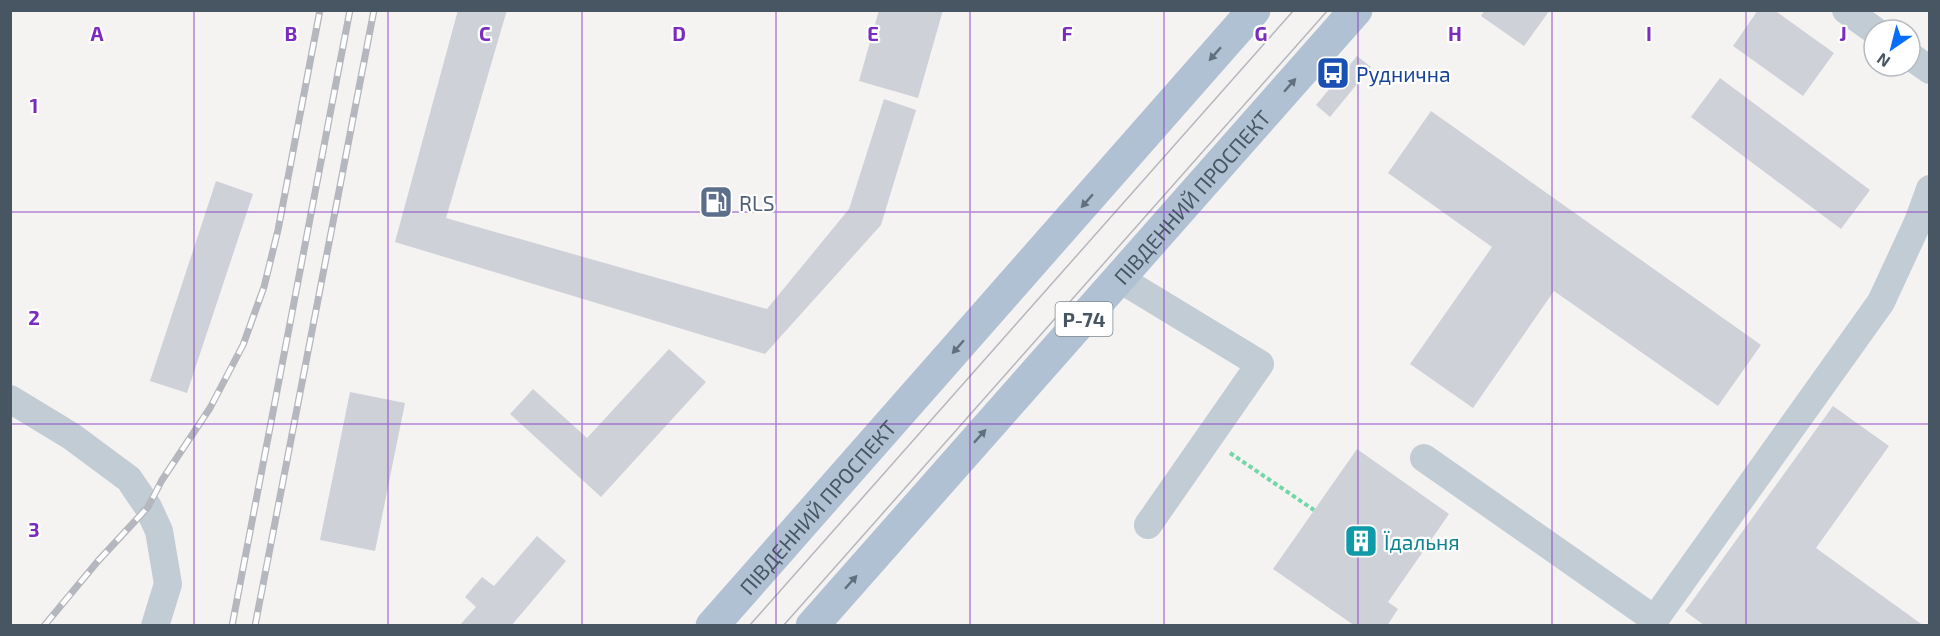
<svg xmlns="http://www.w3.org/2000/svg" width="1940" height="636" viewBox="0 0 1940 636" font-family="'Exo 2',sans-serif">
  <rect width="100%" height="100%" fill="#f5f2f2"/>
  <!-- building -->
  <path fill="#ced1d8" d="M458 10H507L446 218 767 309 849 209 884 99 916 110 881 225 765 354 395 242Z
    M879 10H943L918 98 859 81Z
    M1485 10H1550L1524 46 1481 16Z
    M1758 10H1774L1834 53 1803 96 1733 46Z
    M1357 56 1371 67 1330 117 1316 105Z
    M1720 78 1870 190 1841 229 1691 117Z
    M1431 111 1761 345 1718 406 1554 291 1473 408 1410 364 1492 247 1388 173Z
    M216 181 253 194 187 393 150 381Z
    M669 349 706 382 601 497 510 414 533 389 587 438Z
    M350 392 405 403 375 551 320 540Z
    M1833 406 1889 446 1816 548 1924 626H1705L1685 611Z
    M1357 449 1449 514 1388 602 1398 609 1387 626H1355L1273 569Z
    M537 536 566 561 511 626H459L476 607 465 597 482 577 494 586Z"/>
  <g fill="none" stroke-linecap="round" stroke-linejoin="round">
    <!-- path -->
    <path stroke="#72d7a7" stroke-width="4" stroke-dasharray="4.5 3" stroke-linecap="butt" d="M1230 453 1314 510"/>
    <!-- minor -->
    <path stroke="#c2ccd5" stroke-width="28" d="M1846 10 1874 30
      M1910 56 1930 70
      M1120 279 1260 364 1148 525
      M10 399 71 436 129 479 148 507 159 531 168 584 155 626
      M1424 458 1654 619
      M1650 626 1881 302 1918 222 1930 189"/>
    <!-- major -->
    <g stroke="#b0c1d3" stroke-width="33">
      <path id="s1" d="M712 626 1254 10"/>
      <path id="s2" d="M812 626 1356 10"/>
    </g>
    <!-- tram -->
    <path stroke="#b4b7bd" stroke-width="1.5" d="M749 626 1294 10
      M783 626 1328 10"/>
    <!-- rail casing -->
    <g stroke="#b4b7bd" stroke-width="7">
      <path id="rail" d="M44 626 98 561 148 507 162 480 210 408 243 345 264 287 278 230 320 10
        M232 626 350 10
        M255 626 374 10"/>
    </g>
    <!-- rail -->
    <use href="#rail" stroke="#fff" stroke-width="4.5" stroke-dasharray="14" stroke-linecap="butt"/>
  </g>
  <!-- one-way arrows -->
  <defs><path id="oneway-solid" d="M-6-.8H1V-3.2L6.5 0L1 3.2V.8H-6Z" transform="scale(1.5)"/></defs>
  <g fill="#62707e">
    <use href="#oneway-solid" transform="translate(1215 54) rotate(131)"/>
    <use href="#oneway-solid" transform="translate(1290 85) rotate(-49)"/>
    <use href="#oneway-solid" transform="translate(1087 201) rotate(131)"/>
    <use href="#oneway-solid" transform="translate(958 347) rotate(131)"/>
    <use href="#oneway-solid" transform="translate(980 436) rotate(-48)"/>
    <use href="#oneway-solid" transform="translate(851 582) rotate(-48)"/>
  </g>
  <!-- grid -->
  <path fill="none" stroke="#7b2cbf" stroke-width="1.5" stroke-opacity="0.55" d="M194 10V626M388 10V626M582 10V626M776 10V626M970 10V626M1164 10V626M1358 10V626M1552 10V626M1746 10V626M10 212H1930M10 424H1930"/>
  <!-- icons -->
  <defs>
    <g id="bus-square" transform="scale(1.725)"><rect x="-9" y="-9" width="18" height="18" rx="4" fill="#1a4fb4" stroke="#fff"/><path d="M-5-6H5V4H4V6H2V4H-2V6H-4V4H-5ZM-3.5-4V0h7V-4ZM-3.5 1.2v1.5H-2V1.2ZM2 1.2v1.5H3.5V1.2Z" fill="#fff"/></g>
    <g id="fuel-square" transform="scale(1.725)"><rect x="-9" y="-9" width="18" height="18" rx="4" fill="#5c6f8a" stroke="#fff"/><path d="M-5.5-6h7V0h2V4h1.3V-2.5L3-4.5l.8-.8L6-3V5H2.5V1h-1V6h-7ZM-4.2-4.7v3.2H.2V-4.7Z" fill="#fff"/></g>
    <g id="building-square" transform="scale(1.725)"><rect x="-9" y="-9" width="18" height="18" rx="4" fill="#0f9aa8" stroke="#fff"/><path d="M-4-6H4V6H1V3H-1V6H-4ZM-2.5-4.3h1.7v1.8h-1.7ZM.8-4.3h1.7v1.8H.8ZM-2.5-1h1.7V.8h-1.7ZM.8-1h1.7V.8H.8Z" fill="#fff"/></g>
  </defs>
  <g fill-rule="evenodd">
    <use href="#bus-square" x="1333" y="73"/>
    <use href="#fuel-square" x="716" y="202"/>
    <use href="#building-square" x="1361" y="541"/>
  </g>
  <g text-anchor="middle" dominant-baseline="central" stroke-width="4.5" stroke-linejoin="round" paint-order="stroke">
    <!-- shield labels -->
    <rect fill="#fff" stroke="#7f8891" stroke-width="1.5" x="1055.5" y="302" width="57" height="34" rx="4.5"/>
    <g font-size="20" font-weight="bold" fill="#485562">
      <text x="1084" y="319">Р-74</text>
    </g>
    <!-- transit labels -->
    <g font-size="21" fill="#164399" stroke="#fff" text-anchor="start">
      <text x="1356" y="73">Руднична</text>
    </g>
    <!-- street labels -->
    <g font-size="21" fill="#485562" stroke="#fff">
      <text stroke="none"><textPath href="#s2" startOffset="573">ПІВДЕННИЙ ПРОСПЕКТ</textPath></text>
      <text stroke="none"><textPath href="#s1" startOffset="159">ПІВДЕННИЙ ПРОСПЕКТ</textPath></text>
    </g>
    <!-- service labels -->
    <g font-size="21" fill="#4e5e75" stroke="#fff" text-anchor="start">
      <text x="739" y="202">RLS</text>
    </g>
    <!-- culture labels -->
    <g font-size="21" fill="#0d838f" stroke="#fff" text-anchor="start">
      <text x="1384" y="541">Їдальня</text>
    </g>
  </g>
  <g font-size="20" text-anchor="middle" font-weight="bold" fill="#7b2cbf" stroke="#fff" stroke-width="4.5" stroke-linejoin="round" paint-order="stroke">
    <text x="97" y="41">A</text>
    <text x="291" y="41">B</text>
    <text x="485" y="41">C</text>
    <text x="679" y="41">D</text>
    <text x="873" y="41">E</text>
    <text x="1067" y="41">F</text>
    <text x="1261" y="41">G</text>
    <text x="1455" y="41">H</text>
    <text x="1649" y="41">I</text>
    <text x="1843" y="41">J</text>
    <text x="34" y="113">1</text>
    <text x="34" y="325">2</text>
    <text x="34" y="537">3</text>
  </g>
  <!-- border -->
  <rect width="1940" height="636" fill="none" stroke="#485562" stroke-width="24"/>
  <!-- north arrow -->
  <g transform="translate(1892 48) rotate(215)"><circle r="28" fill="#ffffff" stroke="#b6bbc0" stroke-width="1.5"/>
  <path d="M0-4.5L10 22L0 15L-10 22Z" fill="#076dfa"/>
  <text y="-9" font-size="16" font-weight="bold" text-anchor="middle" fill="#485562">N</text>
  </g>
</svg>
